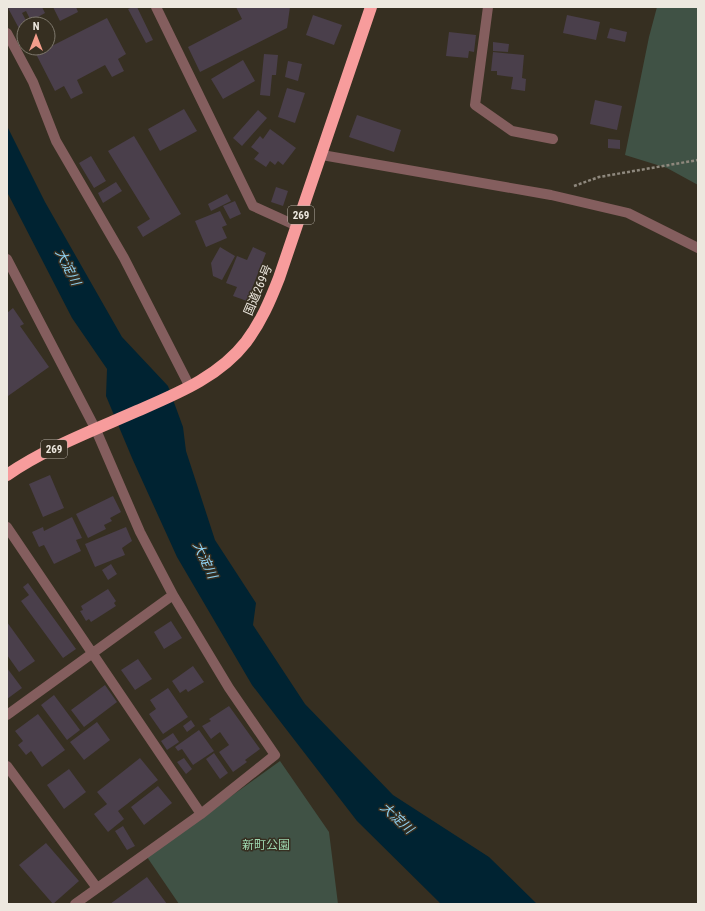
<svg xmlns="http://www.w3.org/2000/svg" width="705" height="911" viewBox="0 0 705 911" font-family="'Roboto Condensed','Noto Sans JP',sans-serif">
  <rect width="100%" height="100%" fill="#362f21"/>
  <!-- green -->
  <path fill="#405245" d="M657 7H698V185L667 168 625 155 649 37Z
    M280 761 329 832 338 904H179L147 857Z"/>
  <!-- water -->
  <path fill="#002332" d="M7 126 45 202 122 337 168 386 183 427 186 451 215 540 256 603 253 625 305 704 393 795 489 857 537 904H441L357 821 252 685 177 557 132 458 106 396 107 369 72 318 7 192Z"/>
  <!-- building -->
  <path fill="#4a3f4b" d="M10 7H42L45 13 31 21 26 11 22 13 28 24H24V33L22 34 8 8Z
    M53 7H76L78 12 60 21Z
    M133 7H137L153 40 146 43 128 9Z
    M236 7H290L287 28 200 72 188 47 242 19Z
    M313 15 342 25 334 45 306 35Z
    M567 15 600 22 596 40 563 33Z
    M107 18 126 54 118 59 124 71 112 77 105 65 77 80 83 93 71 99 64 86 55 91 36 54Z
    M610 28 627 32 625 42 607 38Z
    M449 32 476 35 474 52 469 51 468 58 446 56Z
    M493 42 509 44 508 52 493 51Z
    M493 52 524 55 522 78 526 79 525 91 511 89 513 77 497 75V71H491Z
    M264 54 278 55 276 75H272L270 96 260 95Z
    M243 60 255 81 223 99 211 79Z
    M288 61 302 64 298 81 285 77Z
    M287 88 305 93 295 123 278 117Z
    M595 100 622 106 617 130 590 124Z
    M184 109 197 131 160 151 148 129Z
    M258 110 267 118 242 146 233 138Z
    M357 115 401 130 394 152 349 137Z
    M270 129 296 148 283 165 278 161 275 165 270 161 266 167 254 159 259 153 251 147 260 136 263 139Z
    M134 136 181 214 143 237 137 227 150 219 108 151Z
    M608 139 620 140V149L608 148Z
    M91 156 106 181 94 188 79 163Z
    M116 182 122 191 103 203 98 193Z
    M276 187 288 191 283 206 271 202Z
    M227 194 231 201 211 211 208 204Z
    M235 201 241 214 230 219 223 206Z
    M220 211 227 225 222 227 227 238 206 247 195 221Z
    M220 247 235 256 222 280 213 276 211 263Z
    M253 247 266 253 247 301 233 296 237 287 226 283 237 256 247 260Z
    M13 308 24 324 20 326 49 367 8 396 7 313Z
    M50 475 64 508 43 517 29 484Z
    M113 496 121 512 110 518 112 521 104 525 106 529 88 538 76 514Z
    M72 517 82 538 76 540 81 551 54 564 44 545 39 547 32 532 43 527 44 531Z
    M126 527 132 541 122 548 125 555 95 567 85 544Z
    M111 564 117 574 108 580 102 570Z
    M28 583 76 649 63 658 21 601 29 595 23 587Z
    M108 589 116 601 114 603 116 606 91 622 89 619 86 621 80 611 83 610 81 606Z
    M171 621 182 638 164 649 154 632Z
    M7 622 35 661 19 672 7 655Z
    M138 659 152 679 135 690 121 670Z
    M193 666 204 682 188 692 186 689 180 693 172 681Z
    M7 668 22 688 7 699Z
    M105 685 117 702 84 727 71 710Z
    M168 688 188 717 163 734 149 714 156 709 150 700Z
    M54 695 80 730 67 740 41 705Z
    M229 706 260 749 245 760 247 762 233 772 219 752 229 745 220 732 211 739 202 726 211 721 209 719Z
    M38 714 65 750 42 767 31 751 26 755 18 745 23 741 15 731Z
    M191 720 195 726 187 732 183 726Z
    M97 722 110 740 84 760 70 742Z
    M199 730 214 751 193 765 182 749 178 751 175 747Z
    M173 733 179 742 167 750 161 741Z
    M214 753 228 773 220 779 206 759Z
    M140 758 158 780 118 811 124 819 108 832 94 814 107 804 97 792Z
    M184 758 192 769 186 774 177 762Z
    M69 769 86 792 64 809 47 785Z
    M158 786 172 803 144 825 131 807Z
    M123 826 135 846 127 850 115 831Z
    M46 843 79 881 53 904 19 865Z
    M147 877 167 904H110Z"/>
  <g fill="none" stroke-linecap="round" stroke-linejoin="round">
    <!-- path -->
    <path stroke="#8e887d" stroke-width="2.5" stroke-dasharray="3 2" stroke-linecap="butt" d="M574 186 599 177 698 160"/>
    <!-- minor -->
    <path stroke="#845e5e" stroke-width="10" d="M156 7 253 206 297 226
      M488 7 475 105 512 131 553 139
      M7 33 33 82 56 141 124 258 190 387
      M322 155 551 195 628 213 698 248
      M7 259 96 430 140 532 173 595 229 688 275 755 201 814 75 904
      M7 527 201 814
      M7 715 173 595
      M7 766 97 888"/>
    <!-- highway -->
    <path stroke="#f79c9c" stroke-width="12" d="M7 475C46 448 94 430 137 411 176 394 219 377 246 342 261 322 270 301 279 278L371 7"/>
  </g>
  <g text-anchor="middle" dominant-baseline="central" stroke-width="3" stroke-linejoin="round" paint-order="stroke">
    <!-- shield labels -->
    <g fill="#362f21" stroke="#b6b0a6" stroke-width="1">
      <rect x="288" y="206" width="26" height="18" rx="3"/>
      <rect x="41" y="440" width="26" height="18" rx="3"/>
    </g>
    <g font-size="11" font-weight="bold" fill="#ede8df">
      <text x="301" y="215">269</text>
      <text x="54" y="449">269</text>
    </g>
    <!-- street labels -->
    <g font-size="12" fill="#ede8df" stroke="#362f21">
      <text transform="translate(258 290) rotate(-67)">国道269号</text>
    </g>
    <!-- park labels -->
    <g font-size="12" fill="#9ed7af" stroke="#362f21">
      <text x="266" y="845">新町公園</text>
    </g>
    <!-- water labels -->
    <g font-size="13" font-style="italic" fill="#8ed0f0" stroke="#362f21">
      <text transform="translate(68 267) rotate(63)">大淀川</text>
      <text transform="translate(205 560) rotate(65)">大淀川</text>
      <text transform="translate(397 818) rotate(42)">大淀川</text>
    </g>
  </g>
  <!-- border -->
  <rect width="705" height="911" fill="none" stroke="#ede8df" stroke-width="16"/>
  <!-- north arrow -->
  <g transform="translate(36 36)"><circle r="19" fill="#362f21" stroke="#7f796d"/>
  <path d="M0-3L7 15L0 10L-7 15Z" fill="#f49d8b"/>
  <text y="-6" font-size="11" font-weight="bold" text-anchor="middle" fill="#ede8df">N</text>
  </g>
</svg>
